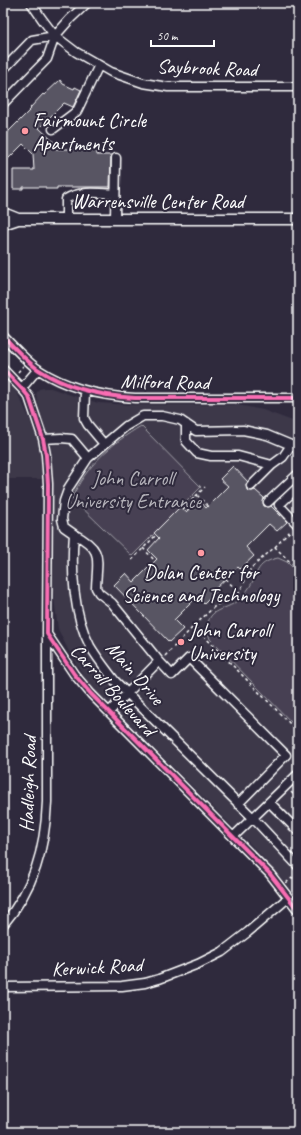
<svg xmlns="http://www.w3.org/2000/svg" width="301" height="1135" viewBox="0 0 301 1135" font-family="Caveat,sans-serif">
  <rect width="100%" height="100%" fill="#2f2a3d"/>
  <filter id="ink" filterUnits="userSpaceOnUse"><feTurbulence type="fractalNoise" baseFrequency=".025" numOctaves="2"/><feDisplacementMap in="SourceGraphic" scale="8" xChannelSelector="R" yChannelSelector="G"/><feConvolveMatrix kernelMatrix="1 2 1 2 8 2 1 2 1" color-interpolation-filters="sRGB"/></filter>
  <g filter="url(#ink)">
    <!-- built -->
    <path fill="#3c3749" d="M3 375 11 383 21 400 32 424 39 444 42 462 43 479H3Z
      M44 388H51L71 395 99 403 132 405H238L263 410 298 423V900L287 885 256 850 89 684 71 656 58 629 53 591V468L51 455 41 416 36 394 39 389Z"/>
    <!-- green -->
    <path fill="#464152" stroke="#a2a0a8" d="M141 426 201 487 132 556 72 498C85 467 112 443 141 426Z
      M278 558 287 562 298 573V729L210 639C207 631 206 623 211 616 215 610 226 608 233 604 237 601 243 596 246 592 259 576 253 563 278 558Z"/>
    <!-- building -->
    <path fill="#595564" stroke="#fff" d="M60 80 63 84 74 89 75 87 81 90 73 107 64 103 39 128 56 144V149H97V155H111L110 187H57V189H46V187H23V189H13V170H34L33 154 23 144 3 164V137L31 109 30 108 43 94 44 95Z
      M233 466 248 482 246 485 247 490 252 491 255 490 264 498 263 503 264 506 269 507 271 506 287 522 277 531 269 524 246 547 254 556 240 569 238 567 214 590 216 592 204 604 197 597 174 620 183 629 169 642 114 585 126 573 134 582 157 559 148 550 159 538 154 533 180 507 186 512 199 500 206 508 228 486 220 479Z"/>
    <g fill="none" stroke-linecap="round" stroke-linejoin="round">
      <!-- minor casing -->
      <g stroke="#fff" stroke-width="11">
        <path id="minor" d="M31 3 42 19 55 36 76 52 111 72 143 83 168 87H298
          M3 70 32 40 55 36
          M3 104 47 59 55 36 70 19 87 3
          M53 129 77 111 99 65
          M66 219V199C79 190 100 193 115 194
          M115 219 116 158
          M3 336C14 347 27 362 39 370 68 389 101 396 135 398H298
          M3 369 24 391 29 397 43 439 46 455 48 484 47 634 74 674 91 694 270 874 298 910
          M22 388 38 369
          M85 391 84 418 88 425 104 444
          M186 424V441L197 453 211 456H238L272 465 283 457 291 445
          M43 439 61 438 72 439 88 458
          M298 449 291 445 267 435 243 430 196 431 180 420 162 416H143L126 426 88 458 69 487 64 501 62 519 64 527 74 534C71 569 73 614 90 646 97 658 106 669 115 681L253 818 298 866
          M251 486 272 465
          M298 487 279 505 297 524 298 523
          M268 502 298 474
          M74 534C104 550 97 558 96 588L99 593 112 603 159 661
          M109 712 159 661 172 675 189 658 286 755 238 804
          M269 802 298 831
          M233 837 298 774
          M3 925C34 888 45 850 47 802V635
          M3 987 122 986 145 983 159 979 198 964 222 952 248 932 288 898"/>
      </g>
      <!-- major casing -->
      <g stroke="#fff" stroke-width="13">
        <path id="major" d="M3 213 18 219H298
          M3 224 18 219"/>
      </g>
      <!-- path -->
      <path stroke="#fff" stroke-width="1.5" stroke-dasharray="3 3" stroke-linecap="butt" d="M18 372 23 366
        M197 495 208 506
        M183 509 205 487
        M275 547 291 530
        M143 548 155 561
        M132 560 156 535
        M298 570 275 547 251 568 239 593 215 606 194 626 298 732
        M226 579 238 592
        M165 656 194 626
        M291 792 295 796
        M298 794 295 796 298 799
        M286 883 297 874"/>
      <!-- minor -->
      <use href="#minor" stroke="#2f2a3d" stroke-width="8"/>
      <!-- major -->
      <use href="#major" stroke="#2f2a3d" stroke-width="10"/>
      <!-- cycleway casing -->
      <g stroke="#2f2a3d" stroke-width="6">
        <path id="cycleway" d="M3 336C14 347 27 362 39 370 68 389 101 396 135 398H298
          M3 369 24 391 29 397 43 439 46 455 48 484 47 634 74 674 91 694 270 874 298 910"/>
      </g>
      <!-- cycleway -->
      <use href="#cycleway" stroke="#f96db3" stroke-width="4"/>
    </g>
  </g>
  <!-- markers -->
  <g fill="#ff9aa2" stroke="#2f2a3d" stroke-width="1.5">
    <circle cx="25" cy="131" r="4"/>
    <circle cx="201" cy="553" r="4"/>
    <circle cx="181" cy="642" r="4"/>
  </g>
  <g text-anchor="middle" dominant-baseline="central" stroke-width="4" stroke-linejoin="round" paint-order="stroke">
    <!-- street labels -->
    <g font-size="20" fill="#fff" stroke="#2f2a3d">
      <text transform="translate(207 68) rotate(2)">Saybrook Road</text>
      <text x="158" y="201">Warrensville Center Road</text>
      <text transform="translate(165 382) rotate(1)">Milford Road</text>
      <text transform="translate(135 673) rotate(49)">Main Drive</text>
      <text transform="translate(113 690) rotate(48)">Carroll Boulevard</text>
      <text transform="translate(28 784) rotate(-88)">Hadleigh Road</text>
      <text transform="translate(97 967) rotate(-3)">Kerwick Road</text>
    </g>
    <!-- poi labels -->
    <g font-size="20" fill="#fff" stroke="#2f2a3d" text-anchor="start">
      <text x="33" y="120">Fairmount Circle<tspan x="33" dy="23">Apartments</tspan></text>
      <text x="201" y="572" text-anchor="middle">Dolan Center for<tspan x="201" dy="23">Science and Technology</tspan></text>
      <text x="189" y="630">John Carroll<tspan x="189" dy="23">University</tspan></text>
    </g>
    <!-- park labels -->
    <g font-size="20" fill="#b5b3ba" stroke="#2f2a3d">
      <text x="133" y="478">John Carroll<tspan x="133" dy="23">University Entrance</tspan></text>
    </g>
  </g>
  <!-- margin -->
  <rect width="301" height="1135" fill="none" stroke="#2f2a3d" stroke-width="16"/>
  <rect x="8" y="8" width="285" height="1119" fill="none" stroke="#fff" stroke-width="1.5" filter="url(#ink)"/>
  <!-- scale -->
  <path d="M151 40v6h63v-6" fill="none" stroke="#ffffff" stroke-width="2"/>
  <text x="157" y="40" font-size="12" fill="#ffffff" stroke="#2f2a3d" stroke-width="3" paint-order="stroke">50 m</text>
</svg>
